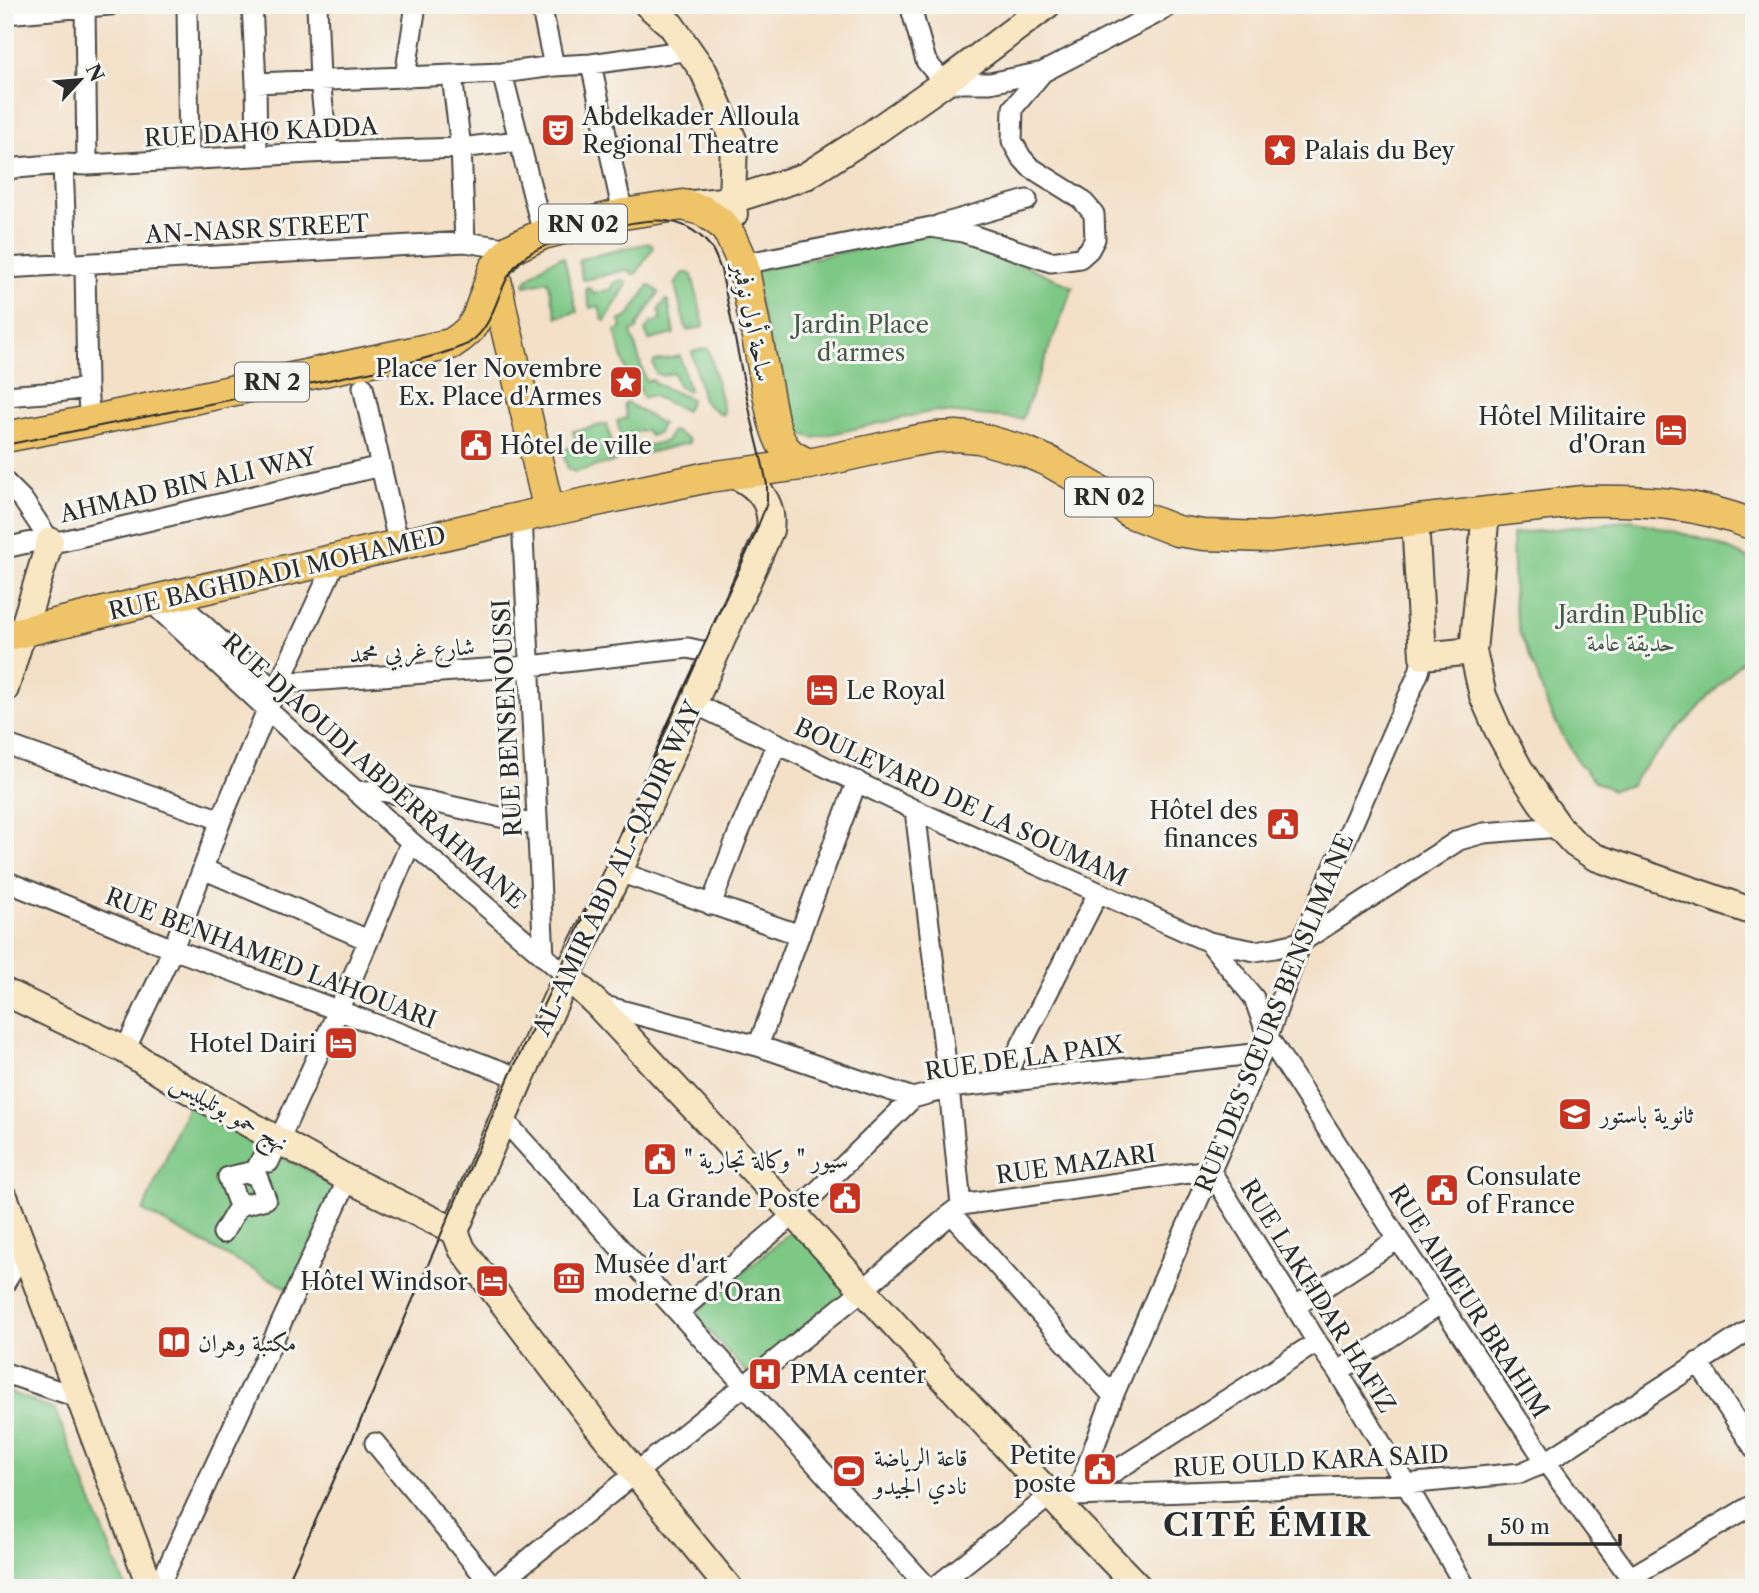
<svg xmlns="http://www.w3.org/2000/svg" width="1759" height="1593" viewBox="0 0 1759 1593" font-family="'Libre Caslon Text',Amiri,serif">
  <rect width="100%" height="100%" fill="#f6f6f2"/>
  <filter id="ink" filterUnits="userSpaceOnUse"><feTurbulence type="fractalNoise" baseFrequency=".0143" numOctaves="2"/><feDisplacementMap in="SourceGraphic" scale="14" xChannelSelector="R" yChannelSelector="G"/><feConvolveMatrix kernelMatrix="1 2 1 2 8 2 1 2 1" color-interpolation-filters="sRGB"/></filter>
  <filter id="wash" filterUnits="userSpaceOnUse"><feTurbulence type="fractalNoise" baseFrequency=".00686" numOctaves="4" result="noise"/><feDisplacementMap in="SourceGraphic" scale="28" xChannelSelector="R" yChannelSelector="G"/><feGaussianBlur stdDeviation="1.57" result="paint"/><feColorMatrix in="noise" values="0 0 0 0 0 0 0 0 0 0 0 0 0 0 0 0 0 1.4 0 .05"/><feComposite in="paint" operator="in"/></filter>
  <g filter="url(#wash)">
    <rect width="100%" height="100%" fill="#f3e0c7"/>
    <!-- green -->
    <path fill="#7ec885" stroke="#547a58" stroke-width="2" d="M930 234 1029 267 1073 287 1022 419 934 411 813 438 793 430 751 271Z
      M648 243 652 244 653 248 636 274H633L630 271 626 270 585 280 582 279 579 261 580 259Z
      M562 257 564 258 577 312 557 317 548 281 525 286 524 283C536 271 545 262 562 257Z
      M683 273H689L692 275 704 325 702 327 688 331 686 329 675 285 681 275Z
      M622 280 626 282 627 284 605 321 602 319 599 306 590 308 586 290 588 288 591 289 593 294 612 289 613 283Z
      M649 285 659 292 637 326 638 329 631 332 646 381 653 380 654 383 691 399 686 411 651 395 643 398 640 389 632 391 615 331 622 328 620 320 628 317Z
      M666 300 668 301 674 334 649 340 645 331 651 323 661 320 659 309Z
      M707 348 709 350 724 412 722 415 706 404 703 400 692 352Z
      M680 356 689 390 687 391 678 386 674 373 662 376 656 373 653 363 655 361Z
      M626 402 662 424 658 433 650 436 646 430 626 434 627 439 625 441 622 440 617 421 627 418 624 405Z
      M607 424 616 461 575 472 568 469 562 450 577 446 573 431Z
      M674 431 689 440V443L626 458 625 452 627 450 664 442 667 440 671 432Z
      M1632 520 1710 541 1754 561V648L1645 766 1631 785 1612 790 1596 782 1580 765 1565 739 1548 708 1537 674 1520 634 1514 604 1512 534Z
      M188 1106 336 1185 291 1290 143 1211Z
      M796 1227 854 1289 747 1373 694 1315Z
      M5 1390 55 1410 126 1588H5Z"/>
  </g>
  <g filter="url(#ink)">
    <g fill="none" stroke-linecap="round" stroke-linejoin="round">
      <!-- street casing -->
      <g stroke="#494642" stroke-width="23">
        <path id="street" d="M85 5 87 165
          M187 5 189 160
          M252 5 256 83 257 156
          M317 5 320 80 328 152
          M541 5 554 66
          M910 5 926 61 944 83H990L1043 72
          M5 14 110 5
          M591 64 623 214
          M502 73 543 234
          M452 76 461 148 465 242
          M405 77 416 5
          M256 83 502 73 554 66 591 64 690 50
          M63 164 67 265
          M5 169 63 164 87 165 328 152 461 148 518 141
          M939 225 1027 200
          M85 264 87 388 90 421
          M743 264 931 227 963 232 1051 262 1080 258 1089 250 1095 239 1094 214 1081 199 1030 167 1021 157 1012 141 1013 108 1043 72 1159 12 1169 5
          M5 268 465 242 511 249
          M363 387 399 546
          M5 396 57 392 87 388
          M5 482 23 500 50 541
          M522 518 544 957
          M5 548 36 541H62L381 466
          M172 596 276 692
          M150 601 411 842 567 976
          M279 683 530 666 688 648 715 654
          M693 703 915 810 1209 942 1255 951 1275 948 1301 942 1459 840 1484 833 1559 827
          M5 744 221 820
          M356 792 378 790 536 825
          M915 810 949 1088 961 1205
          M203 869 368 940
          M619 872 800 935
          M5 881 173 949 504 1072 520 1079
          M711 905 737 837 777 743
          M1209 942 1254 998 1268 1037 1398 1239 1546 1462 1638 1588
          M597 1004 758 1046 913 1098 949 1088 1262 1053
          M758 1046 857 781
          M125 1050 173 949 221 820 267 710 336 560
          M1002 1083 1098 893
          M503 1119 928 1588
          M239 1206 266 1199 255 1171
          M951 1213 1113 1396
          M223 1233 239 1206 228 1177 255 1171 262 1158 269 1162 338 1011 411 842
          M5 1283 24 1248
          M1296 1306 1398 1239
          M679 1312 794 1214 913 1098
          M1698 1362 1754 1448
          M1338 1372 1441 1303
          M5 1373 68 1394 81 1401
          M375 1443 494 1588
          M1076 1496 1113 1396 1262 1053 1301 942 1419 672 1423 656
          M1076 1496 1406 1484 1521 1473 1546 1462 1754 1327
          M1076 1496 1317 1342
          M1631 1577 1754 1504
          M158 1588 348 1179
          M493 1588 863 1290 961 1205 1210 1170 1317 1342 1338 1372 1406 1484 1466 1588
          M934 1588 1051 1495"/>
      </g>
      <!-- secondary casing -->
      <g stroke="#494642" stroke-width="30">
        <path id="secondary" d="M648 5 671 25 704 72 734 142 732 200 734 214
          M683 205 732 200 806 176 870 135 944 83 1047 5
          M1486 512 1473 651 1483 696 1498 730 1520 770 1541 802 1559 827 1575 844 1595 857 1754 912
          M1415 521 1423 656 1473 651
          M5 689 50 541
          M567 976 596 1003 794 1214 1062 1508 1139 1588
          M5 992 125 1050 185 1088 348 1179 455 1231
          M5 1199 151 1588
          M455 1231 520 1079 567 976 619 872 770 530C774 502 757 484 732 474
          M455 1231 462 1249 594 1422 729 1588"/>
      </g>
      <!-- primary casing -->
      <g stroke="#494642" stroke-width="33">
        <path id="primary" d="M494 269 502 311 549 511
          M5 437 90 421 451 344 461 337 470 329 477 318 494 269 511 249 543 234 623 214 683 205 704 211 722 224 730 235 743 264 773 420C781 446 784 454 809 464
          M5 636 150 601 549 511 708 477 809 464 913 441 936 437 956 436 979 438 1024 451 1050 462 1076 477 1107 495 1131 513 1177 531 1204 535 1269 537 1583 501C1645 500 1695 502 1754 525"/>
      </g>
      <!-- street -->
      <use href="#street" stroke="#fff" stroke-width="19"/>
      <!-- secondary -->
      <use href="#secondary" stroke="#f9e7c3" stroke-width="26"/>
      <!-- primary -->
      <use href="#primary" stroke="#efc469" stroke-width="30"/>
      <!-- tram -->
      <path stroke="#2b2b2b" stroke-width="2" d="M5 445 388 368C411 362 433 357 455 349 459 347 465 346 469 343 499 323 496 281 522 259 540 244 565 240 587 234 630 224 676 204 710 246 715 252 718 263 721 270L751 417 764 470 767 485V503L753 539 668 723 560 970 510 1075 357 1429 285 1588"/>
    </g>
  </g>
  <!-- icons -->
  <defs>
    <g id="theatre-square" transform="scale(1.75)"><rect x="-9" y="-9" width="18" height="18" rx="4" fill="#c8321e" stroke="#f6f6f2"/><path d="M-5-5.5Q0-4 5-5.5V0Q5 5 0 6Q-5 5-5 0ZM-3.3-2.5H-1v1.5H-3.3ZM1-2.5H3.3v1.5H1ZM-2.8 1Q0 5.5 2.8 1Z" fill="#fff"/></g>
    <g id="sight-square" transform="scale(1.75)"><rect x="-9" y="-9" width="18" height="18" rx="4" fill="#c8321e" stroke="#f6f6f2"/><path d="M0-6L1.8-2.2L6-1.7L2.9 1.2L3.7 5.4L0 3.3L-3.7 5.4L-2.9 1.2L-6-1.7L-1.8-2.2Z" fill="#fff"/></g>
    <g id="hotel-square" transform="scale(1.75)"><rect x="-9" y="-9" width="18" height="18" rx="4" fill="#c8321e" stroke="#f6f6f2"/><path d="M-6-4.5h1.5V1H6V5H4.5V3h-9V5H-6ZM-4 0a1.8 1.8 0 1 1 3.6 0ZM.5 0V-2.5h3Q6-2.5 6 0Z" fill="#fff"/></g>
    <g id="civic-square" transform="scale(1.75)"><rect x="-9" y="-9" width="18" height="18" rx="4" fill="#c8321e" stroke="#f6f6f2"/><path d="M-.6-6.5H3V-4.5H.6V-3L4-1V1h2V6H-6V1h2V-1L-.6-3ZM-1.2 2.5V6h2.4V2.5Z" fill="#fff"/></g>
    <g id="school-square" transform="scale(1.75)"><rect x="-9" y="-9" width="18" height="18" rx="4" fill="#c8321e" stroke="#f6f6f2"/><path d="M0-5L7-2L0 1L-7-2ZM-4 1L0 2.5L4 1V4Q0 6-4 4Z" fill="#fff"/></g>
    <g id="museum-square" transform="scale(1.75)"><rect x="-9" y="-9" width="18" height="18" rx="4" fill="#c8321e" stroke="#f6f6f2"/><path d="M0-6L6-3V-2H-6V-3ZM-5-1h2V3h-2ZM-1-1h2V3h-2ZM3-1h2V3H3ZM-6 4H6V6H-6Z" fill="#fff"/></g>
    <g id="library-square" transform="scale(1.75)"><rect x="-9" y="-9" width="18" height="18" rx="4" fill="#c8321e" stroke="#f6f6f2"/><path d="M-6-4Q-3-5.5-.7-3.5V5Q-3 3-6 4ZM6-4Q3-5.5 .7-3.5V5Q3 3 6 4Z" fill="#fff"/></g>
    <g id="hospital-square" transform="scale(1.75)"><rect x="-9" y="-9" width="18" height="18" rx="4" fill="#c8321e" stroke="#f6f6f2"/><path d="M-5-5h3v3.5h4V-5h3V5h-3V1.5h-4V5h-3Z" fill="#fff"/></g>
    <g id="stadium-square" transform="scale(1.75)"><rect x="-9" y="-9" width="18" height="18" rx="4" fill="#c8321e" stroke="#f6f6f2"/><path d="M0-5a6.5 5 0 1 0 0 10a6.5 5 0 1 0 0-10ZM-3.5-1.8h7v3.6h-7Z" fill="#fff"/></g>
  </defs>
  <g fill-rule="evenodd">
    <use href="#theatre-square" x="558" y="130"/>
    <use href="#sight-square" x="1280" y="150"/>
    <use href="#sight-square" x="626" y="382"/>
    <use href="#hotel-square" x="1671" y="430"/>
    <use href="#civic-square" x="476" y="445"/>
    <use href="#hotel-square" x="822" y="690"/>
    <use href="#civic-square" x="1283" y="824"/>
    <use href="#hotel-square" x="341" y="1043"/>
    <use href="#school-square" x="1575" y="1114"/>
    <use href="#civic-square" x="660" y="1159"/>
    <use href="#civic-square" x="1442" y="1190"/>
    <use href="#civic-square" x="845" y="1198"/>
    <use href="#museum-square" x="569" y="1278"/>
    <use href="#hotel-square" x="492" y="1281"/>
    <use href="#library-square" x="174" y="1342"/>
    <use href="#hospital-square" x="765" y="1374"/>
    <use href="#civic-square" x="1100" y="1469"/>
    <use href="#stadium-square" x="849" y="1471"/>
  </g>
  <g text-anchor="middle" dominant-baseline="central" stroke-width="6" stroke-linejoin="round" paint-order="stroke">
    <!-- shield labels -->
    <g fill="#f6f6f2" stroke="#686867" stroke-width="2">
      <rect x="539" y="204.5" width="88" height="39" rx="5"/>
      <rect x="235" y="362.5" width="74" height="39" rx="5"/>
      <rect x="1065" y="477.5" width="88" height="39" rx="5"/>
    </g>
    <g font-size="23" font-weight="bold" fill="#2b2b2b">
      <text x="583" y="224">RN 02</text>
      <text x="272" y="382">RN 2</text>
      <text x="1109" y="497">RN 02</text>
    </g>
    <!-- poi labels -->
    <g font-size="24" fill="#2b2b2b" stroke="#f6f6f2" text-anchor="start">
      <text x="582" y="116">Abdelkader Alloula<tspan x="582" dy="28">Regional Theatre</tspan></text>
      <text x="1304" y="150">Palais du Bey</text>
      <text x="602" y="368" text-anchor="end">Place 1er Novembre<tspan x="602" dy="28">Ex. Place d'Armes</tspan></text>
      <text x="1646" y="416" text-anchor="end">Hôtel Militaire<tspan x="1646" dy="28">d'Oran</tspan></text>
      <text x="500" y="445">Hôtel de ville</text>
      <text x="846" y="690">Le Royal</text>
      <text x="1258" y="810" text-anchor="end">Hôtel des<tspan x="1258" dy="28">finances</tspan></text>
      <text x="316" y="1043" text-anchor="end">Hotel Dairi</text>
      <text x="1600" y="1114">ثانوية باستور</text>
      <text x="684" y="1159">" سيور " وكالة تجارية</text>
      <text x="1466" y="1176">Consulate<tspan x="1466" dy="28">of France</tspan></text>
      <text x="820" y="1198" text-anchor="end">La Grande Poste</text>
      <text x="594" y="1264">Musée d'art<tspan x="594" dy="28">moderne d'Oran</tspan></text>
      <text x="468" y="1281" text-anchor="end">Hôtel Windsor</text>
      <text x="198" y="1342">مكتبة وهران</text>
      <text x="790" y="1374">PMA center</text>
      <text x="1076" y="1455" text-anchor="end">Petite<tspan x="1076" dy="28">poste</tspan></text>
      <text x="874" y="1457">قاعة الرياضة<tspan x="874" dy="28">نادي الجيدو</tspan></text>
    </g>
    <!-- street labels -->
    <g font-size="24" fill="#2b2b2b" stroke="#f6f6f2">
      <text transform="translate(261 132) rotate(-3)">RUE DAHO KADDA</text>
      <text transform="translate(257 229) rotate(-3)">AN-NASR STREET</text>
      <text transform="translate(753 322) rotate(78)">ساحة أول نوفمبر</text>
      <text transform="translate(188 485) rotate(-13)">AHMAD BIN ALI WAY</text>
      <text transform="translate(277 573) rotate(-13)">RUE BAGHDADI MOHAMED</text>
      <text transform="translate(412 650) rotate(-4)">شارع غربي محمد</text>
      <text transform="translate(507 718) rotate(-93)">RUE BENSENOUSSI</text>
      <text transform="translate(374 771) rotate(42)">RUE DJAOUDI ABDERRAHMANE</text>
      <text transform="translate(961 802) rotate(25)">BOULEVARD DE LA SOUMAM</text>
      <text transform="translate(617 868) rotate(-65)">AL-AMIR ABD AL-QADIR WAY</text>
      <text transform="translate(271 958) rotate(21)">RUE BENHAMED LAHOUARI</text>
      <text transform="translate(1274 1013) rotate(-68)">RUE DES SŒURS BENSLIMANE</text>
      <text transform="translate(1024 1058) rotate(-8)">RUE DE LA PAIX</text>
      <text transform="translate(230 1112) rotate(30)">نهج حمو بوتليليس</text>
      <text transform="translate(1076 1164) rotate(-8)">RUE MAZARI</text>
      <text transform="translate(1318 1296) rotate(58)">RUE LAKHDAR HAFIZ</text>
      <text transform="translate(1469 1301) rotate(57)">RUE AIMEUR BRAHIM</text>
      <text transform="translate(1311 1461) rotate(-3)">RUE OULD KARA SAID</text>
    </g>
    <!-- park labels -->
    <g font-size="24" fill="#445a46" stroke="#f6f6f2">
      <text x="861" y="324">Jardin Place<tspan x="861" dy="28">d'armes</tspan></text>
      <text x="1631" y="614">Jardin Public<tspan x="1631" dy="28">حديقة عامة</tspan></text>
    </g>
    <!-- district labels -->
    <g font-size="32" font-weight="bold" letter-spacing="2" fill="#2b2b2b" stroke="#f6f6f2">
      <text x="1267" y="1524">CITÉ ÉMIR</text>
    </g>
  </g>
  <!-- margin -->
  <rect width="1759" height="1593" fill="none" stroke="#f6f6f2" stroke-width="28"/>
  <!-- north arrow -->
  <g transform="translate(80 80) rotate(64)" stroke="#f6f6f2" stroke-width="5" paint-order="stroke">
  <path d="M0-5L12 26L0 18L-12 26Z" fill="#2b2b2b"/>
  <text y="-10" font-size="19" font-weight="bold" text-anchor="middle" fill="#2b2b2b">N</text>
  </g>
  <!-- scale -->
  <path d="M1490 1534v10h130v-10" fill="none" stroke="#2b2b2b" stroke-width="3.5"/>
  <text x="1500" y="1534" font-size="21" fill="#2b2b2b" stroke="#f6f6f2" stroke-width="5" paint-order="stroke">50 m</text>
</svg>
